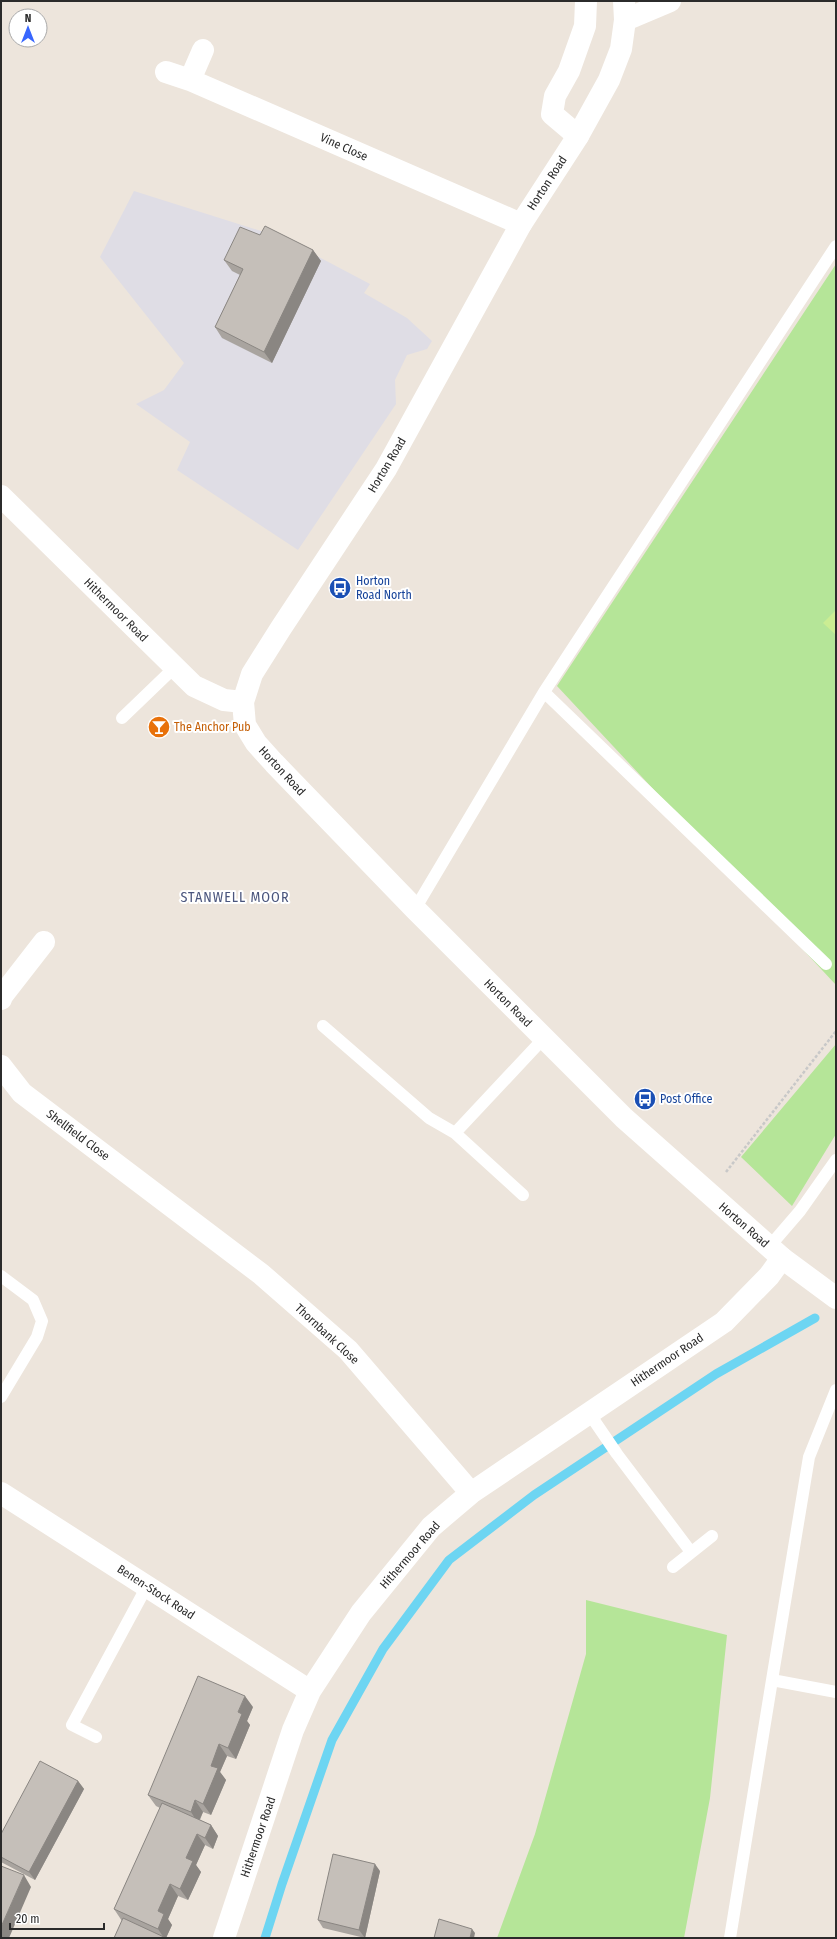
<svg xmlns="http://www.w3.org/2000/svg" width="837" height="1939" viewBox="0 0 837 1939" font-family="'Fira Sans Condensed',sans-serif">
  <rect width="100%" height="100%" fill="#ede5dc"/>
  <!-- industrial -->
  <path fill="#dfdde5" d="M134 191 283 238 370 284 364 293 407 318 432 341 427 349 407 355 395 380 396 404 298 550 177 470 190 442 136 404 164 390 184 363 100 257Z"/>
  <!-- green -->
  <path fill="#b5e598" d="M836 264V985L557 686Z
    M836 1044V1134L792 1206 741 1157Z
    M586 1600 727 1635 710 1798 684 1938H497L535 1834 586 1654Z"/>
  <!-- pitch -->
  <path fill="#cbed93" d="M836 610V635L823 623Z"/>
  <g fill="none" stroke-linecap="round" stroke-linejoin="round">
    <!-- stream -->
    <path stroke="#6dd5f2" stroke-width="9" d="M265 1938 282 1884 332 1740 383 1649 449 1560 534 1495 716 1374 815 1318"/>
    <!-- path -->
    <path stroke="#c8c8c8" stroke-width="2.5" stroke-dasharray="3 2" stroke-linecap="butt" d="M726 1172 836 1031"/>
    <!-- service -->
    <path stroke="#fff" stroke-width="12" d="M544 692 826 964
      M122 718 175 667
      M415 909 544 692 836 246
      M323 1026 429 1118 455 1133
      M523 1195 455 1133 544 1038
      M769 1247 800 1211 836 1160
      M1 1276 33 1300 42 1321 37 1337 1 1397
      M836 1390 809 1457 772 1680 836 1692
      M589 1413 617 1454 691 1552
      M673 1567 712 1536
      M96 1737 72 1725 147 1586
      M730 1938 772 1680"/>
    <!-- minor -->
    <path stroke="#fff" stroke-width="22" d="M625 20 670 1
      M166 72 190 80 521 224
      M190 80 203 50
      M578 136 552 114 555 96 569 71 585 26 586 1
      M1 496 194 686 224 700 243 702
      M1 999 2 996 44 942
      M1 1066 22 1093 261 1274 348 1350 471 1493
      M1 1493 310 1691
      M224 1938 293 1730 310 1691 361 1613 431 1527 471 1493 724 1322 769 1276 782 1258"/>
    <!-- tertiary -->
    <path stroke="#fff" stroke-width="22" d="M624 1 625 20 621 49 609 80 578 136 521 224 386 469 281 628 252 674 243 702 245 725 256 743 274 763 415 909 624 1118 782 1258 836 1298"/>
  </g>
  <!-- wall -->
  <path fill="#a9a49f" d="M260 235 313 250 321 261 272 363 222 338 215 327 240 275 232 271 224 260Z
    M253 1707 247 1721 250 1725 236 1759 227 1756 220 1772 226 1780 211 1815 203 1812 200 1820 211 1825 218 1836 213 1849 205 1845 196 1865 201 1872 188 1900 178 1896 168 1919 172 1925 166 1938 122 1921 114 1909 160 1808 156 1806 148 1795Z
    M78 1781 84 1789 35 1880 1 1862V1834Z
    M380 1871 365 1938 323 1928 318 1920Z"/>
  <!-- shaded-wall -->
  <path fill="#8a8682" d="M313 250 321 261 272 363 264 352Z
    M245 1696 253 1707 247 1721 250 1725 236 1759 228 1748 238 1712Z
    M219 1744 227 1756 220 1772 226 1780 211 1815 203 1804 211 1766Z
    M78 1781 84 1789 35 1880 29 1872Z
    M195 1800 203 1812 198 1823 191 1812Z
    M211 1825 218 1836 213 1849 205 1838Z
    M197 1834 205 1845 196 1865 201 1872 188 1900 180 1889 186 1858Z
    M375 1864 380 1871 365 1938 359 1930Z
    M24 1875 31 1887 9 1938H1V1927Z
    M170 1884 178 1896 168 1919 172 1925 166 1938H164L158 1929V1911Z
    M472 1929 475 1933 474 1938H470Z"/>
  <!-- building -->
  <path fill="#c5bfb9" stroke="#8a8682" d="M265 226 313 250 264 352 215 327 243 269 224 260 240 227 260 235Z
    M198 1676 245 1696 238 1712 242 1714 228 1748 219 1744 211 1766 218 1768 203 1804 195 1800 191 1812 148 1795Z
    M40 1761 78 1781 29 1872 1 1857V1834Z
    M162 1803 211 1825 205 1838 197 1834 186 1858 193 1861 180 1889 170 1884 158 1911 164 1914 158 1929 114 1909Z
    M333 1854 375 1864 359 1930 318 1920Z
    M1 1866 24 1875 1 1927Z
    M123 1918 166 1938H114Z
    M439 1919 472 1929 470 1938H434Z"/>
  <!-- icons -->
  <defs>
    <g id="bus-disc" transform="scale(1.15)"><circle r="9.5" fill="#1a4fb4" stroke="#fff"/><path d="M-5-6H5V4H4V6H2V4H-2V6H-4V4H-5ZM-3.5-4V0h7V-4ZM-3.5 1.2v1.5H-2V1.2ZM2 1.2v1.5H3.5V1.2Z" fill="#fff"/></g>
    <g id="bar-disc" transform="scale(1.15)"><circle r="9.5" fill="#e8710a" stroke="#fff"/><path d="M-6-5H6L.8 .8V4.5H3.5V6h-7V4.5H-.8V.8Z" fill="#fff"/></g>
  </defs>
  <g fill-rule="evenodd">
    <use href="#bus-disc" x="340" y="588"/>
    <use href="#bar-disc" x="159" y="727"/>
    <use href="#bus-disc" x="645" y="1099"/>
  </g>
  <g text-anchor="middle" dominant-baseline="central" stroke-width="4" stroke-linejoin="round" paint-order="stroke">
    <!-- street labels -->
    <g font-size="12" fill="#2b2b2b" stroke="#fff">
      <text transform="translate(344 147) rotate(24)">Vine Close</text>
      <text transform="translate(547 183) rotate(-57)">Horton Road</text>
      <text transform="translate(387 465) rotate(-59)">Horton Road</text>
      <text transform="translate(116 610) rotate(45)">Hithermoor Road</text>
      <text transform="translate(282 771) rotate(47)">Horton Road</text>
      <text transform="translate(508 1003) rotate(45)">Horton Road</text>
      <text transform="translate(78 1135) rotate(37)">Shellfield Close</text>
      <text transform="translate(744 1225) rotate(41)">Horton Road</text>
      <text transform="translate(327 1334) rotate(43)">Thornbank Close</text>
      <text transform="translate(667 1360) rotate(-34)">Hithermoor Road</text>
      <text transform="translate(410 1555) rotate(-49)">Hithermoor Road</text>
      <text transform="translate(156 1592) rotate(33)">Benen-Stock Road</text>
      <text transform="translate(258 1837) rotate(-71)">Hithermoor Road</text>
    </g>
    <!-- transit labels -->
    <g font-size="12" fill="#164399" stroke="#fff" text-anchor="start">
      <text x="356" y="581">Horton<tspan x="356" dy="14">Road North</tspan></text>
      <text x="660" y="1099">Post Office</text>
    </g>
    <!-- food labels -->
    <g font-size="12" fill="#c56008" stroke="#fff" text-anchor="start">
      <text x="174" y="727">The Anchor Pub</text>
    </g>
    <!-- quarter labels -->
    <g font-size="14" letter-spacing="1" fill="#4a557d" stroke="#fff">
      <text x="235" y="897">STANWELL MOOR</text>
    </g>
  </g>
  <!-- border -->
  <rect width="837" height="1939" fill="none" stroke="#2b2b2b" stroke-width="4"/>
  <!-- north arrow -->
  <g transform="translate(28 28)"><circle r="19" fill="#ffffff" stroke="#aaaaaa"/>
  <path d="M0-3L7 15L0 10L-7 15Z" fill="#3866fe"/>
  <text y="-6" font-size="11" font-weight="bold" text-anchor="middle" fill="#2b2b2b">N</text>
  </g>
  <!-- scale -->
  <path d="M10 1923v6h94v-6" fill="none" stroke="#2b2b2b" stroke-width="2"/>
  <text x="16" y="1923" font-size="12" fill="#2b2b2b" stroke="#ffffff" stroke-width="3" paint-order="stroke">20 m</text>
</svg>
